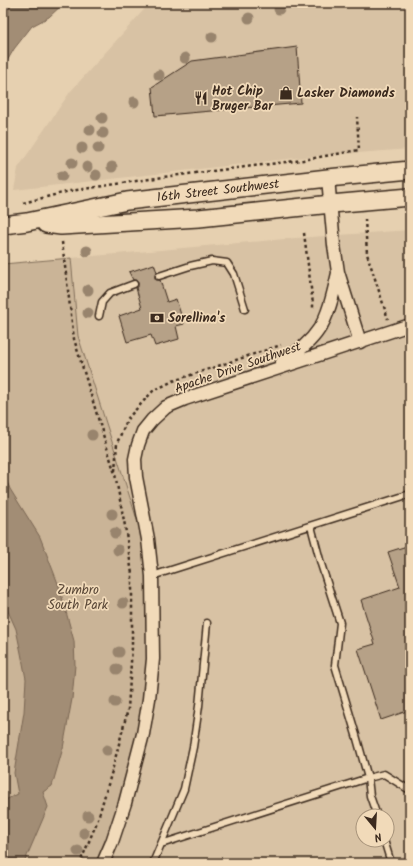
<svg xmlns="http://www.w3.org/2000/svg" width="413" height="866" viewBox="0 0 413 866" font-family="Kalam,sans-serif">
  <rect width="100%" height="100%" fill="#e6d0b0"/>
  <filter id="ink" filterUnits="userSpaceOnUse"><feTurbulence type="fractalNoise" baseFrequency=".025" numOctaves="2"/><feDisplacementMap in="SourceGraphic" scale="8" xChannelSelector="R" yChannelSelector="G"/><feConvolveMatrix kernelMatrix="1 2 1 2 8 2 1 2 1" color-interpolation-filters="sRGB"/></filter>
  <g filter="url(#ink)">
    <!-- built -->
    <path fill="#d8c2a4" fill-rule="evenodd" d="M150 3H410V149L305 157 14 190 18 168 70 92Z
      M410 230V863H102L151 563 78 336 71 258 296 238ZM363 816H387V840H363Z"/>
    <!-- green -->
    <path fill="#cab497" stroke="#826f5a" d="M71 258 78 336 151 563 149 700 102 863H3V264Z"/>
    <!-- water -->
    <path fill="#a28d75" stroke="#796552" d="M3 3H64L49 17 32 26 14 49 3 68Z
      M3 472 10 489 40 537 59 586 74 641 75 665 72 699 63 748 52 786 43 792 48 807 24 863H3V801L18 794 14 773 24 712 26 679 21 653 16 629 3 600Z"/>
    <!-- building -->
    <path fill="#b6a187" stroke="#3b2a1e" d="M297 47 301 103 155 116 152 87 192 61Z
      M154 264 157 272 155 275V278L156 280H160L167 302 176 299 184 324 176 326 179 339 155 346 151 335 127 342 119 316 142 308 136 288 138 287V283L137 280H133L129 272Z
      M410 545V710L381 720 358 649 375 644 361 600 400 587 388 552Z"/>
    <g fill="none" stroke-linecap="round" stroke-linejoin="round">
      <!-- lane casing -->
      <g stroke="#3b2a1e" stroke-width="9">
        <path id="lane" d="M159 276 190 266 212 261 227 263 234 274 245 309
          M99 316 102 302 110 293 134 284
          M311 526 321 564 340 623 335 665 356 735 368 778 384 774 408 789 410 788
          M152 576 410 494
          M384 840 391 863
          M161 844 368 778 370 796 377 816
          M153 863 161 844 184 789 193 747 199 706 207 623"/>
      </g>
      <!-- street casing -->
      <g stroke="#3b2a1e" stroke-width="15">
        <path id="street" d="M328 178 334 245 338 272 360 342
          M282 362C297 353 310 343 319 329 329 315 334 290 338 273
          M103 863 112 842 125 803 143 734 149 699 153 659 152 576 148 539 136 477 135 459 138 445 143 431 152 420 166 407 185 399 410 325"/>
      </g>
      <!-- secondary casing -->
      <g stroke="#3b2a1e" stroke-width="20">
        <g id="secondary">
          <path d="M46 224 61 226 199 218 331 204 410 197"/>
          <path id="s1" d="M3 225 27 222 127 201 328 178 410 170"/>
        </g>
      </g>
      <!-- path -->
      <path stroke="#3b2a1e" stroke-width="2.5" stroke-dasharray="3 3" stroke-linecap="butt" d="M23 203 70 191 163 177 303 160 359 150 357 117
        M365 219 367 254 388 319
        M304 233 313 304V310
        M62 242 74 339 115 474 125 526 132 574V647L128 709 112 771 97 822 80 863
        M115 471 117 443 128 418 153 391 173 381 281 345"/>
      <!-- lane -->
      <use href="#lane" stroke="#f1dab9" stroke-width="6"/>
      <!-- street -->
      <use href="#street" stroke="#f1dab9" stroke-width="12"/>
      <!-- secondary -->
      <use href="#secondary" stroke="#f1dab9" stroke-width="17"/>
    </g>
    <!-- trees -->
    <g fill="#98846d">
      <circle cx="279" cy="9" r="5.5"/>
      <circle cx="249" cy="18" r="5.5"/>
      <circle cx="212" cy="37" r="5.5"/>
      <circle cx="185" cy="58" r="5.5"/>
      <circle cx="159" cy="75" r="5.5"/>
      <circle cx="134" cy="102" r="5.5"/>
      <circle cx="102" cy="118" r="5.5"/>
      <circle cx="90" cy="130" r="5.5"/>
      <circle cx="103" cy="133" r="5.5"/>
      <circle cx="82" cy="148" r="5.5"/>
      <circle cx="98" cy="148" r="5.5"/>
      <circle cx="72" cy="163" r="5.5"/>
      <circle cx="87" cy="167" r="5.5"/>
      <circle cx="112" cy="167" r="5.5"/>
      <circle cx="96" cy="175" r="5.5"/>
      <circle cx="62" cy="176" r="5.5"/>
      <circle cx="87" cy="251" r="5.5"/>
      <circle cx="88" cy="290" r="5.5"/>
      <circle cx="88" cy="313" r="5.5"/>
      <circle cx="92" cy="435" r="5.5"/>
      <circle cx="112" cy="514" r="5.5"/>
      <circle cx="115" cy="533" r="5.5"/>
      <circle cx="118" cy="550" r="5.5"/>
      <circle cx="123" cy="603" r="5.5"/>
      <circle cx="119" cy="652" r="5.5"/>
      <circle cx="117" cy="669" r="5.5"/>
      <circle cx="115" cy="702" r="5.5"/>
      <circle cx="107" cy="750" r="5.5"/>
      <circle cx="88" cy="816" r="5.5"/>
      <circle cx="84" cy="833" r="5.5"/>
      <circle cx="78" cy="851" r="5.5"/>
    </g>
  </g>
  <!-- icons -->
  <defs>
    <g id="shop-bare" transform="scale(1.08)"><path d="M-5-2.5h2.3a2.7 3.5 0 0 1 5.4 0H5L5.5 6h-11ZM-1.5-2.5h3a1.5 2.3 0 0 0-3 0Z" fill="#3b2a1e" stroke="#f1dab9" stroke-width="2.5" paint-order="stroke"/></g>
    <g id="restaurant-bare" transform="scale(1.08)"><path d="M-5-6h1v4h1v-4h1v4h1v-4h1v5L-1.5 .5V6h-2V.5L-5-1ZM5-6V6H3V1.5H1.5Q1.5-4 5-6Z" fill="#3b2a1e" stroke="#f1dab9" stroke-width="2.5" paint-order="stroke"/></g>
    <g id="bank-bare" transform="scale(1.08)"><path d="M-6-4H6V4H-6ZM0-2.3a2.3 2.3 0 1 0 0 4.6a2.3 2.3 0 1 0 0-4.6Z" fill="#3b2a1e" stroke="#f1dab9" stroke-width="2.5" paint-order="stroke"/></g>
  </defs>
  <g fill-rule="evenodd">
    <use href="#shop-bare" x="286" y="93"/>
    <use href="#restaurant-bare" x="201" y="98"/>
    <use href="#bank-bare" x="157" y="318"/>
  </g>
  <g text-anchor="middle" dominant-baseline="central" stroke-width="3.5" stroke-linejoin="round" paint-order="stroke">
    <!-- poi labels -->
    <g font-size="13" font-weight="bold" fill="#3b2a1e" stroke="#f1dab9" text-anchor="start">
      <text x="212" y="91">Hot Chip<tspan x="212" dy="15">Bruger Bar</tspan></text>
      <text x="297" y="93">Lasker Diamonds</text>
      <text x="168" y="318">Sorellina's</text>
    </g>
    <!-- street labels -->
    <g font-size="13" fill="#3b2a1e" stroke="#f1dab9">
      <text stroke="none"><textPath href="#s1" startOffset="218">16th Street Southwest</textPath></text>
      <text transform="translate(238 368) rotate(-19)">Apache Drive Southwest</text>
    </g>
    <!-- park labels -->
    <g font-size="13" fill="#584636" stroke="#f1dab9">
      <text x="78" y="590">Zumbro<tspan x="78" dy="15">South Park</tspan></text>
    </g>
  </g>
  <!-- margin -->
  <rect width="413" height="866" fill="none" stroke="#f1dab9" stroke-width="16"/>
  <rect x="8" y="8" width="397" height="850" fill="none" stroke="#3b2a1e" stroke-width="1.5" filter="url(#ink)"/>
  <!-- north arrow -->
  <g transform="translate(375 828) rotate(162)"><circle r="19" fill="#f1dab9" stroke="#a8947b"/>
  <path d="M0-3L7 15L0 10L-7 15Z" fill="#3b2a1e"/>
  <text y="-6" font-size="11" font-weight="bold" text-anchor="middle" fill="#3b2a1e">N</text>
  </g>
</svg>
